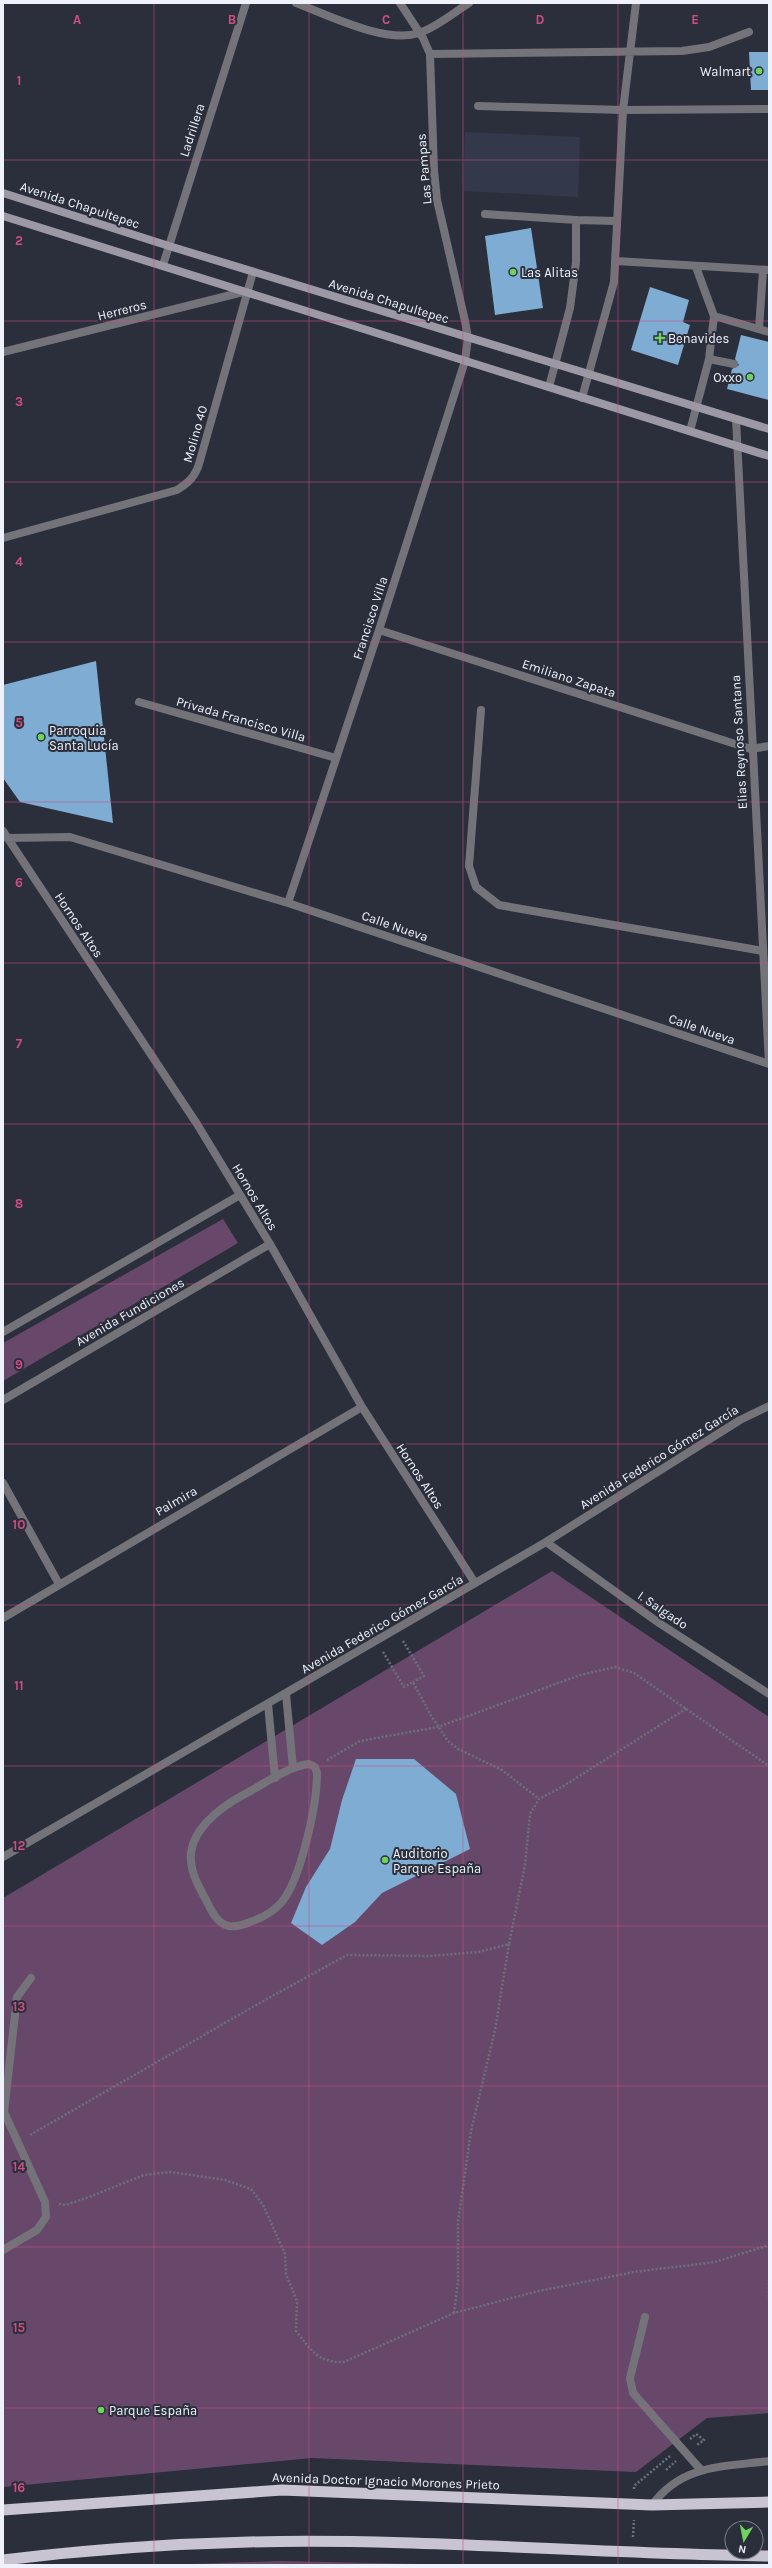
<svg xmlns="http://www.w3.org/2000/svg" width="772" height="2568" viewBox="0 0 772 2568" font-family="Karla,sans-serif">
  <rect width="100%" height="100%" fill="#2b2f3c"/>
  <!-- built -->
  <path fill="#33384a" d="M465 132 580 137 578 197 463 191Z"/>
  <!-- green -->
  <path fill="#67486b" d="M223 1219 238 1243 3 1381V1343Z
    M552 1571 769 1717V2413L707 2418 636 2472 312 2458 3 2487V1898Z
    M280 2561 468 2565H165Z"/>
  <!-- building -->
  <path fill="#7eacd3" d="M749 52H769V90H751Z
    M531 228 543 308 495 315 485 236Z
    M650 287 689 300 683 322 690 325 678 365 631 350Z
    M741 335 769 342V400L727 389 732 369 739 365 735 359Z
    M96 661 113 823 20 802 3 778V685Z
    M356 1759H414L456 1794 470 1849 382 1893 355 1922 322 1945 291 1923 306 1887 330 1849 342 1800Z"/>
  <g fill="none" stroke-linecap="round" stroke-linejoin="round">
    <!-- path -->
    <path stroke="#6c707b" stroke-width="2.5" stroke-dasharray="2 2" stroke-linecap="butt" d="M403 1641 424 1676 413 1682
      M383 1652 404 1687 413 1682 430 1714 448 1741 458 1749 502 1770 539 1799
      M327 1760 360 1741 438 1727 580 1675 615 1667 634 1673 769 1766
      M30 2135 265 2000 347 1955 429 1956 478 1952 509 1944 525 1865 530 1814 539 1799 562 1787 687 1708
      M59 2204 66 2205 89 2197 144 2175 171 2172 225 2180 251 2189 263 2205 285 2254 286 2274 297 2301 296 2331C311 2350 318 2363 344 2362L454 2313 539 2291 634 2272 715 2262 769 2245
      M769 2279V2300
      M454 2313 458 2281V2222L471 2131 495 2030 509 1944
      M690 2439 696 2434 704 2440 697 2445
      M666 2470 676 2461
      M634 2489V2486L670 2456
      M633 2537 634 2520"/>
    <!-- service -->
    <path stroke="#75737a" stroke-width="8" d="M430 54 682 51 709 47 749 32
      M478 106 623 110 769 109
      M485 214 576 220V262L570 308 549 387
      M576 220 617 221
      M616 261 769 270
      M696 267 714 316
      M759 329 763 270
      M709 359 734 364
      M582 398 614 282 623 110 636 3
      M690 431 709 359 714 316 769 332
      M481 710 469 866 476 887 499 905 763 951
      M751 749 769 746
      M286 1694 293 1768
      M268 1704 275 1778
      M309 1764 315 1767 317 1773C317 1804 301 1880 281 1903 272 1913 262 1918 250 1922 243 1925 237 1927 229 1926 217 1924 211 1910 206 1900 199 1887 192 1875 191 1861 188 1831 221 1807 243 1795 263 1785 286 1767 309 1764Z
      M3 2250 37 2230 46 2217 45 2202 4 2112 17 1997 31 1978
      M645 2317 630 2378 633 2393 701 2470
      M652 2505C682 2464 723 2467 769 2461"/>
    <!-- minor -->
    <path stroke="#75737a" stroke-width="8" d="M296 3C328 15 385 44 419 33 437 27 453 13 469 3
      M163 265 246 3
      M3 352 247 291
      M736 419 769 1064
      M3 538 177 490C188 483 195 477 199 464L253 272
      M379 630 751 749
      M139 702 336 758
      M3 831 197 1124 270 1244 362 1407 475 1583
      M7 838 70 837 288 903 769 1064
      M288 903 379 630 465 361 468 338 465 321 437 200 434 171 430 54 423 38 400 3
      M3 1332 240 1195
      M3 1400 270 1244
      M3 1483 59 1584
      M546 1542 659 1623 769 1694
      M3 1618 362 1407"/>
    <!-- tertiary -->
    <path stroke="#75737a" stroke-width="8" d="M3 1857 546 1542 740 1420 769 1406"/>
    <!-- secondary -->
    <path stroke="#9c99a4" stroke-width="8" d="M3 193 169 246 769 429
      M3 216 769 456"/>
    <!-- trunk -->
    <path stroke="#c8c4d2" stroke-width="11" d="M3 2510 282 2490 652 2505 769 2502
      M3 2560C85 2550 166 2544 249 2542 422 2538 596 2554 769 2556"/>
  </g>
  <!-- grid -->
  <path fill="none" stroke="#cd4e83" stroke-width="1" stroke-opacity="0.55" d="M154 3V2565M309 3V2565M463 3V2565M618 3V2565M3 160H769M3 321H769M3 482H769M3 642H769M3 802H769M3 963H769M3 1124H769M3 1284H769M3 1444H769M3 1605H769M3 1766H769M3 1926H769M3 2086H769M3 2247H769M3 2408H769"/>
  <!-- markers -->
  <g fill="#70d35f" stroke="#2b2f3c" stroke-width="1.5">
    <circle cx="759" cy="71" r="4"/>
    <circle cx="513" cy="272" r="4"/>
    <path d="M658 332h4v4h4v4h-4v4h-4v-4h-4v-4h4z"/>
    <circle cx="750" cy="377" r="4"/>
    <circle cx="41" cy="737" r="4"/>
    <circle cx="385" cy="1860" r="4"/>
    <circle cx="101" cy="2410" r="4"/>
  </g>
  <g text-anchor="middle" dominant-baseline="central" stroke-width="4" stroke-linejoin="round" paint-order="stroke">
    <!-- poi labels -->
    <g font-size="13" fill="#eff2fa" stroke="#2b2f3c" text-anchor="start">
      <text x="751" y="71" text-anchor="end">Walmart</text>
      <text x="521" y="272">Las Alitas</text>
      <text x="668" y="338">Benavides</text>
      <text x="742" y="377" text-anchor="end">Oxxo</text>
      <text x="49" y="730">Parroquia<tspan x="49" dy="15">Santa Lucía</tspan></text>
      <text x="393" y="1853">Auditorio<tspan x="393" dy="15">Parque España</tspan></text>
      <text x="109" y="2410">Parque España</text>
    </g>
    <!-- street labels -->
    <g font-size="13" fill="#eff2fa" stroke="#2b2f3c">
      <text transform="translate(192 130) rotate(-72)">Ladrillera</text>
      <text transform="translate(424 169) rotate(-95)">Las Pampas</text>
      <text transform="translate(80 205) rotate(18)">Avenida Chapultepec</text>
      <text transform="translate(389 301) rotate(17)">Avenida Chapultepec</text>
      <text transform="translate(122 310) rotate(-14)">Herreros</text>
      <text transform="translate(195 434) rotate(-74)">Molino 40</text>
      <text transform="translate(370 618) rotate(-72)">Francisco Villa</text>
      <text transform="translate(569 678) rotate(18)">Emiliano Zapata</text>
      <text transform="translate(241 719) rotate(16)">Privada Francisco Villa</text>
      <text transform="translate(739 742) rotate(-93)">Elias Reynoso Santana</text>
      <text transform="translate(79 925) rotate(56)">Hornos Altos</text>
      <text transform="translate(395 926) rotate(19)">Calle Nueva</text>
      <text transform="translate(702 1029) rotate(19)">Calle Nueva</text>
      <text transform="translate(255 1197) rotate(59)">Hornos Altos</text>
      <text transform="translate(130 1312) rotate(-30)">Avenida Fundiciones</text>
      <text transform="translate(659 1457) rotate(-32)">Avenida Federico Gómez García</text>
      <text transform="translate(420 1476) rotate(57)">Hornos Altos</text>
      <text transform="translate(176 1501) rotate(-30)">Palmira</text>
      <text transform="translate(663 1610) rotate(34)">I. Salgado</text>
      <text transform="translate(382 1624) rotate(-30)">Avenida Federico Gómez García</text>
      <text transform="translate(386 2481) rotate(2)">Avenida Doctor Ignacio Morones Prieto</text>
    </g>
  </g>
  <g font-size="13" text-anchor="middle" font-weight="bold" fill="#cd4e83" stroke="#2b2f3c" stroke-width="4" stroke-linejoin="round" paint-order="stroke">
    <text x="77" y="24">A</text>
    <text x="232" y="24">B</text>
    <text x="386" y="24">C</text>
    <text x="540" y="24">D</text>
    <text x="695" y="24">E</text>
    <text x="19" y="85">1</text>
    <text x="19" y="245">2</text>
    <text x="19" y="406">3</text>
    <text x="19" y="566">4</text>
    <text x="19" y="727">5</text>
    <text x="19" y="887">6</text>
    <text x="19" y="1048">7</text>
    <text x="19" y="1208">8</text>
    <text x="19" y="1369">9</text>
    <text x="19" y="1529">10</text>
    <text x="19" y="1690">11</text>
    <text x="19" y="1850">12</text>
    <text x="19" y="2011">13</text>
    <text x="19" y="2171">14</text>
    <text x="19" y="2332">15</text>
    <text x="19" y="2492">16</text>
  </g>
  <!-- border -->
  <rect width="772" height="2568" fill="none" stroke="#eff2fa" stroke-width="8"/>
  <!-- north arrow -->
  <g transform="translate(744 2540) rotate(190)"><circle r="19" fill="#2b2f3c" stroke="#797d88"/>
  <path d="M0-3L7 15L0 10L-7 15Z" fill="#70d35f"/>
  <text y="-6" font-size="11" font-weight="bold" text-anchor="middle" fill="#eff2fa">N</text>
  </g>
</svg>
